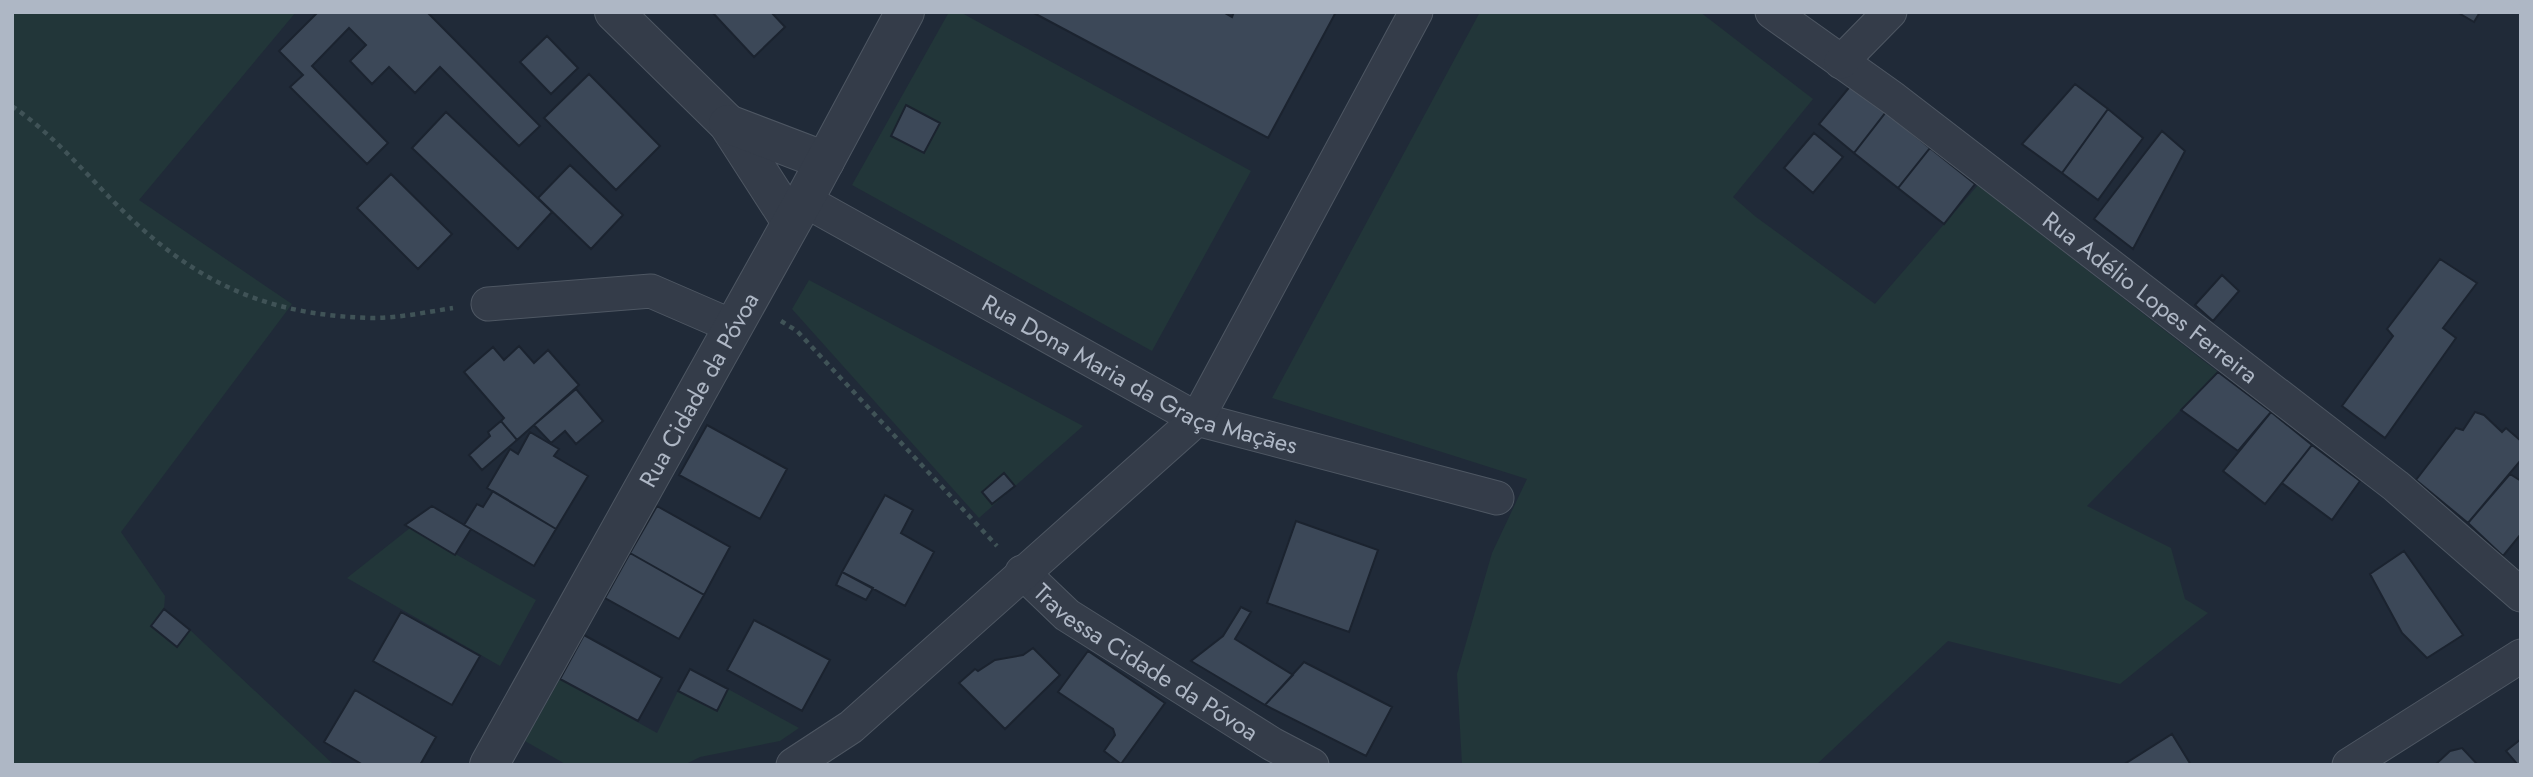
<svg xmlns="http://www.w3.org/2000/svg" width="2533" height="777" viewBox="0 0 2533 777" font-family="Jost,sans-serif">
  <rect width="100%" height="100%" fill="#202a38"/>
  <!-- green -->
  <path fill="#223639" d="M12 12H296L139 200 292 304 121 532 165 596 164 609 151 627 177 647 190 630 334 765H12Z
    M949 12H960L1251 171 1152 351 852 185Z
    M1480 12H1700L1813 99 1733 197 1756 217 1875 304 1978 185 2218 372 2087 506 2171 548 2185 599 2208 613 2120 684 1948 641 1816 765H1462L1457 674 1492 553 1527 479 1272 398Z
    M809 280 1083 426 979 518 792 309Z
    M410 528 536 600 500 666 347 578Z
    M560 679 657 733 678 691 717 711 728 689 799 728 780 741 700 757 684 765H567L525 741Z"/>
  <!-- building -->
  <path fill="#3c4858" stroke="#1b232f" stroke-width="2" d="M318 12H427L540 126 519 146 440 67 415 93 389 67 372 84 350 61 366 45 349 28 312 66 388 143 367 164 290 87 303 75 279 51Z
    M712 12H771L785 27 754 57Z
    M1032 12H1223L1232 17 1234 12H1336L1268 138Z
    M2457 12H2480L2474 22Z
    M547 36 578 68 551 94 520 62Z
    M589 74 660 146 616 190 544 118Z
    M1852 84 1886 112 1854 153 1819 124Z
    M2075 84 2108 109 2062 173 2022 144Z
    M906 105 940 123 924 153 891 136Z
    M2108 109 2143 138 2098 200 2062 173Z
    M446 112 552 212 518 249 412 148Z
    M1886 112 1930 148 1898 188 1854 153Z
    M2162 131 2185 151 2133 249 2094 219Z
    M1814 133 1843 157 1813 193 1784 168Z
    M1930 148 1975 184 1944 224 1898 188Z
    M570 165 623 215 591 249 538 198Z
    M391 174 452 234 418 269 357 208Z
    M2440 259 2477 283 2443 328 2456 338 2385 438 2342 406 2393 336 2387 329Z
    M2222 275 2239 291 2213 321 2195 305Z
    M519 346 534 363 548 350 579 385 517 440 501 421 504 418 464 372 493 347 504 360Z
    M2218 372 2271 412 2238 451 2181 410Z
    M576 389 603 421 576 444 565 431 551 443 534 425Z
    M2271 412 2312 445 2265 504 2223 471Z
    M2475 412 2484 415 2502 432 2506 428 2521 441V460L2468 523 2416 480 2456 428 2463 430Z
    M501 421 517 440 482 470 469 455 490 436 488 432Z
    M707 425 787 469 760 519 679 475Z
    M530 432 559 449 554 456 588 476 556 529 487 488 510 449 518 454Z
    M2312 445 2360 481 2332 520 2282 483Z
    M1004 473 1015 486 992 504 982 492Z
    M2510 474 2521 481V534L2503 556 2468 523Z
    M493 491 556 529 534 566 464 525 477 504 483 507Z
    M885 495 913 510 901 533 934 552 905 606 842 572Z
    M432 506 471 529 455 555 405 525Z
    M657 506 730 547 704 595 630 553Z
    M1296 521 1378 550 1349 632 1267 603Z
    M2404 551 2463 635 2427 658 2402 633 2370 574Z
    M630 553 704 595 679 639 605 598Z
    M842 572 873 588 866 600 836 585Z
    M1241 607 1251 612 1235 639 1293 675 1265 705 1191 661 1223 636Z
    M164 609 190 630 177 647 151 626Z
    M401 612 480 656 452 705 373 661Z
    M754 620 830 660 802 711 727 670Z
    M584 635 662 678 638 721 560 679Z
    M1033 648 1060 675 1005 729 959 683 975 669 978 671 995 660 1023 655Z
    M1088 651 1165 703 1121 764 1104 751 1115 735 1113 729 1058 692Z
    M1304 662 1392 707 1366 756 1265 705Z
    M690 669 728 689 717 711 678 691Z
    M355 690 436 737 420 765H363L324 742Z
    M2172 734 2191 765H2123Z
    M2521 739V765H2518L2506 751Z
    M2462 748 2478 765H2435L2450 751Z"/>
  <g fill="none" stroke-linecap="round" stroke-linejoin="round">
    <!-- minor casing -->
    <g stroke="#4e5763" stroke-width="35">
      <g id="minor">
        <path id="s1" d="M1772 12 1894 99 2396 486 2521 595"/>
        <path d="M1841 62 1890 12"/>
        <path id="s2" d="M804 200 1197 419 1497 498"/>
        <path d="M488 304 651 291 734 327"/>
        <path id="s3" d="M1022 572 1067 615 1272 744 1312 765"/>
        <path d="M793 765 851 727 1197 419 1416 12"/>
        <path d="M2349 765 2521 656"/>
      </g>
    </g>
    <!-- tertiary casing -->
    <g stroke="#4e5763" stroke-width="40">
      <g id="tertiary">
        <path d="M614 12 728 124 791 222"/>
        <path d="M728 124 825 161"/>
        <path id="s4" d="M489 765 804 200 905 12"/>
      </g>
    </g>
    <!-- path -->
    <path stroke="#405357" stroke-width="4.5" stroke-dasharray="5 5" stroke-linecap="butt" d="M12 106C64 142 101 194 148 234 216 293 284 316 373 318 399 318 427 312 453 308
      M781 321 797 331 997 546"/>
    <!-- minor -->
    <use href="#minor" stroke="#343c49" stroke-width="33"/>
    <!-- tertiary -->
    <use href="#tertiary" stroke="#343c49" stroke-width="38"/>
  </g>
  <g text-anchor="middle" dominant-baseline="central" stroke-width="6" stroke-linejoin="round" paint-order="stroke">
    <!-- street labels -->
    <g font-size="24" fill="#aeb7c5" stroke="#19212d">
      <text stroke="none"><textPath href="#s1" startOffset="474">Rua Adélio Lopes Ferreira</textPath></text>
      <text stroke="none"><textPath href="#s2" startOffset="380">Rua Dona Maria da Graça Maçães</textPath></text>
      <text stroke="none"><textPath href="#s4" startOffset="430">Rua Cidade da Póvoa</textPath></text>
      <text stroke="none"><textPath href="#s3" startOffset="154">Travessa Cidade da Póvoa</textPath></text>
    </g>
  </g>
  <!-- border -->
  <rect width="2533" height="777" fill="none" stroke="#aeb7c5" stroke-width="28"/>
</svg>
